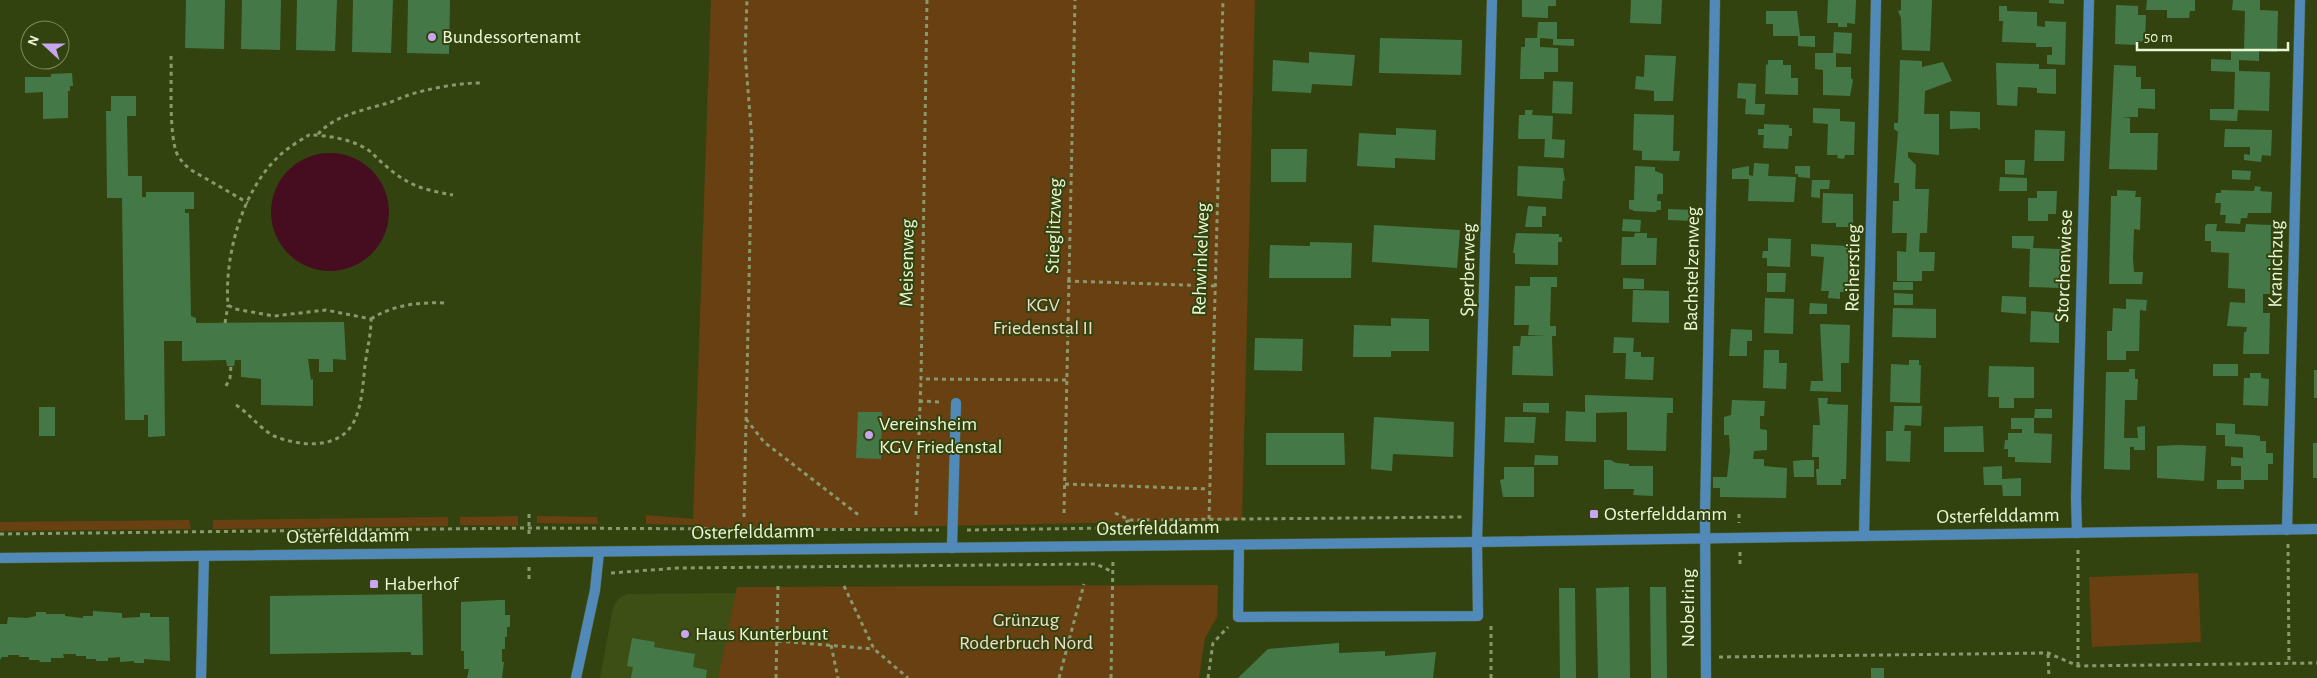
<svg xmlns="http://www.w3.org/2000/svg" width="2317" height="678" viewBox="0 0 2317 678" font-family="'Alegreya Sans',sans-serif">
  <rect width="100%" height="100%" fill="#33430f"/>
  <!-- built -->
  <path fill="#3e4f15" d="M761 593 758 678H600L613 608 618 599 627 594Z"/>
  <!-- green -->
  <path fill="#684011" d="M711 0H1255L1242 520 693 531V525L646 524V515L693 519Z
    M518 516V526L460 525V517Z
    M537 516 597 517 598 524 537 523Z
    M448 517V526L213 529V520Z
    M189 520 191 529 0 531V522Z
    M2198 573 2201 642 2092 647 2089 577Z
    M1218 585 1217 617 1205 638 1199 678H718L737 587Z"/>
  <!-- water -->
  <path fill="#460d20" d="M271 212a59 59 0 1 1 118 0a59 59 0 1 1-118 0Z"/>
  <!-- building -->
  <path fill="#447947" d="M186 0H225L224 49 185 48Z
    M242 0H281L280 50 241 49Z
    M297 0H337L335 51 296 50Z
    M353 0H393L391 53 352 52Z
    M408 0H450L449 54 407 53Z
    M1522 0H1556V6H1548V18L1522 17Z
    M1631 0H1662L1661 24 1630 23Z
    M1828 0H1856L1855 24 1847 23V27H1838V23H1827Z
    M1901 0H1932L1930 51 1902 50 1901 18 1898 11 1901 10Z
    M2049 0H2064V4L2049 3Z
    M2147 0H2195V11H2190L2189 18H2167V10H2146Z
    M2233 0H2260V10L2278 11 2277 52 2259 51V61L2239 60V71L2270 72 2269 111 2238 110 2237 121 2210 120V109H2234L2235 72 2211 71V59L2231 60V49L2244 50 2245 11 2232 10Z
    M2116 5 2138 6V15H2146L2145 42 2137 41V45L2115 44Z
    M1999 6H2007V11L2037 12V26L2045 27V21L2066 22 2065 65 2047 64V55H2052V47H2036V43L2002 42 2003 21H1999Z
    M1766 11H1797L1800 36H1815V47L1798 46V36H1773V24H1766Z
    M1538 22H1557V39H1574V46L1553 45V39L1540 38V47L1558 48V72H1544V79H1520L1521 47H1525V38H1537Z
    M1834 32 1852 33 1851 54 1836 53V67H1851V78L1853 80 1850 96 1823 95V70L1815 69V53H1833Z
    M1380 38 1462 40 1461 75 1379 73Z
    M1309 52 1355 55 1352 86 1312 84 1311 93 1272 91 1273 60 1309 63Z
    M1645 55 1676 56 1673 101H1654V91L1635 89 1636 76 1644 77Z
    M1768 60H1783V65H1791V78H1798V95L1765 94 1766 64 1768 65Z
    M1900 60 1922 61V67L1943 62 1952 81 1925 91 1924 114H1939V155L1908 152V157L1916 165 1915 189H1929L1927 233H1920L1919 252H1935L1934 271H1922V281H1897V251L1906 252 1907 233H1892L1893 201H1899V183H1894L1898 132 1894 129V123H1898Z
    M1996 63 2039 64V69H2056V94L2037 93V88L2018 87 2017 106 1997 105Z
    M2114 65 2136 66V77H2141V89H2155V109L2138 108V117H2122L2130 118V133H2158L2157 170 2109 169Z
    M72 73 73 86H70V91H68V118L43 119V92L25 93V77H51V74Z
    M1553 81 1573 82 1572 114 1552 113Z
    M1738 83 1756 84 1755 104H1765L1764 115 1745 114 1746 99 1737 98Z
    M111 96H136V116H127L128 176H142V197H146V192H194V209H185V213H189L191 316 196 318V323L344 322 346 360 333 359V372H319V359H308L311 380 313 379V406L261 405V379L241 377V360H235L234 366H227L226 360 182 361V341H164L165 436 148 437V415H144V420H125L122 198H107L106 111H111Z
    M1813 108 1840 109V121L1855 122 1854 155H1845L1844 159 1837 158 1838 155H1827L1828 124 1813 123Z
    M1525 110H1533L1532 115 1553 116 1552 139 1565 140 1564 158 1544 157 1545 139H1518L1519 115H1525Z
    M1950 111 1980 112V130L1977 128 1950 129Z
    M1634 114 1674 115 1673 151H1680L1679 161 1642 160V151L1633 150Z
    M1764 124 1789 125V128H1792V136H1789L1788 149 1763 148 1764 135H1758V129H1764Z
    M1396 128 1436 130 1435 160 1395 158V168L1357 166 1359 133 1396 135Z
    M2225 129 2272 130 2271 156 2262 155 2261 162 2244 160V154L2250 155V147H2224Z
    M2035 130 2065 131 2064 161H2034Z
    M1271 149H1307L1306 182H1271Z
    M2005 160H2025L2024 175 2005 174Z
    M1754 163 1769 164 1768 176 1796 177 1794 202 1748 201 1749 179H1732V169L1749 166V175L1753 176Z
    M1518 166 1563 168 1565 181 1563 180 1562 199 1517 196Z
    M1635 166 1655 167V171L1663 174V194H1658L1657 196V201H1661V210H1657L1656 212 1633 211V210L1629 209V200H1634Z
    M1795 166H1810V178L1798 177V174H1795Z
    M2232 170 2251 171 2250 180 2232 179Z
    M2000 177 2027 178V191H1999Z
    M1812 180H1830L1829 189H1820V198L1811 197Z
    M2255 186 2261 187 2260 191 2272 192 2271 213H2248L2247 218H2241L2240 224 2225 223 2226 215H2220L2221 203H2215L2216 193H2221V190L2254 191Z
    M2117 190 2136 191 2135 197H2141L2140 230 2134 229 2133 259 2134 272H2143L2142 284H2109L2111 196H2117Z
    M2037 191H2057L2056 214H2048V221H2028V198H2037Z
    M1823 193 1853 194V224H1850V227H1836V223H1822Z
    M1528 206 1546 207V216H1542V227H1525Z
    M1668 209 1695 210 1694 221 1668 220Z
    M1623 219 1641 220 1640 232 1622 231Z
    M2207 224H2217L2216 231 2245 232 2246 224 2271 225 2270 294H2263V313H2270L2269 354H2243L2244 332H2246L2247 327 2227 326 2230 302 2245 303V289L2228 288 2229 253 2211 252V241H2205V226Z
    M1374 225 1460 230 1457 268 1372 262Z
    M1516 233 1559 234V237H1562V242H1558V265L1515 264V253H1513Z
    M1635 233H1647V238H1657L1656 265H1621L1622 237H1634Z
    M2012 236H2034L2033 248 2061 249 2060 288 2029 287 2030 249 2012 248Z
    M1768 238 1791 239 1790 267 1767 266V258H1762L1763 251H1768Z
    M1310 242 1352 243 1351 278H1269L1270 245 1310 246Z
    M1811 244 1848 246V292H1840V299L1828 298 1829 291H1821L1824 257 1811 256Z
    M1767 273H1786L1785 292H1767Z
    M1530 277H1557V287H1551L1550 326H1556V336H1552L1553 376 1512 375 1513 346H1520L1521 336H1546L1528 335 1529 325H1514L1515 286H1530Z
    M1623 278 1644 279V289H1623Z
    M1893 282H1913V290H1893Z
    M1633 290 1669 291V323L1632 322Z
    M1894 293 1913 294V305H1894Z
    M2002 296 2026 297V314L2001 312Z
    M1765 298 1794 299 1793 334 1764 333Z
    M2126 299 2147 300 2146 311 2140 310 2139 351H2126V360H2107V331H2112L2113 308 2126 309Z
    M1810 303 1827 304V314H1809Z
    M1893 308 1936 309V338L1892 337Z
    M2031 311 2059 313V343L2030 342Z
    M1391 318 1429 319V351H1391V357H1353L1354 325 1391 326Z
    M1820 324 1850 325 1849 363H1841V392L1810 391 1811 381H1823Z
    M1731 329 1752 330V341H1747V356H1729Z
    M1614 337 1634 338 1633 352H1641V357H1654L1653 380 1625 379 1626 353H1613Z
    M1255 338 1303 339 1302 371 1254 370Z
    M1764 350H1779V363H1787L1786 389 1763 388Z
    M1909 360H1919V365H1921L1920 403 1890 402 1891 364 1909 365Z
    M2213 364H2238V376H2213Z
    M1989 366 2034 367V398H2014V408H1999V397H1988Z
    M2129 369H2135V379H2138L2137 400H2125L2124 438H2138L2137 427 2145 426V450H2134V447H2130V470L2104 469 2106 372H2129Z
    M2314 370H2317V398H2314Z
    M2250 373H2261V378L2269 379 2268 406 2243 405 2244 378H2250Z
    M1585 395 1673 398V413H1667L1666 451 1627 450V412L1596 413V442L1565 441 1566 411 1585 412Z
    M1818 398H1828L1827 404 1848 405 1846 479H1841V485H1817L1816 469H1819V457H1812L1813 425H1820Z
    M1732 400 1765 401 1764 416H1760V429L1767 430V450L1754 451 1753 459H1764V466L1787 468 1786 498 1720 497V488H1713V477H1727L1730 451 1729 435H1724V417L1731 415Z
    M1523 403H1549V413L1523 412Z
    M1894 406H1922L1921 426 1905 425 1904 431H1911L1910 462 1886 461V431H1893Z
    M39 407H55V436H39Z
    M2035 409H2052V418H2034Z
    M858 412H882L881 459 856 458Z
    M1374 417 1454 422 1453 457 1393 454 1392 471 1371 469Z
    M1505 417H1536L1534 443 1504 442Z
    M2011 418H2034V433L2052 434 2051 463 2015 462V457H2008V449H2004L2005 440H2008V433H2022V429H2011Z
    M2216 423 2235 424V434L2253 435 2260 436V441H2266V453H2273V464H2268V480H2244V489H2217V480H2241V466H2231V457L2243 458V447L2225 446V435H2216Z
    M1983 426 1984 452H1944V427Z
    M1266 433H1344L1345 465H1266Z
    M2313 443H2317V478H2313Z
    M2178 445 2206 446 2204 481 2157 478V446Z
    M1535 455 1558 456V465H1534Z
    M1604 460H1611L1616 463 1629 464V466H1653V496L1633 495 1634 489H1604Z
    M1804 460H1814V477H1794L1793 461Z
    M2002 466V479L2021 478V496H2003L2002 485H1984L1983 467Z
    M1504 467H1534V497H1503L1500 480 1504 479Z
    M1629 587 1630 678H1598L1596 588Z
    M1650 587H1666L1667 678H1651Z
    M1559 588H1575L1576 678H1560Z
    M422 594 423 655H411V652L270 654V596Z
    M499 600H505V615H510V627H507V637H505V649H502V662H504L502 678H467L469 669H464V651H461V602Z
    M93 611 122 613V618L140 617V613H150V617H169L170 661 144 659V663H134V661L120 662V657L108 658V661H96V659H86V656H76V654H63L64 658H51V662H40L39 660H29V657H19V655H8V657H2L0 660V624H7L8 617 27 618 36 616V612H46V614H65V616L83 618V616H93Z
    M632 638 655 642 654 647 695 654 693 667 707 670 706 678H631L633 667 627 666Z
    M1339 643V653L1385 651V656L1436 652 1433 678H1238L1268 649Z
    M1871 668H1884V678H1871Z"/>
  <g fill="none" stroke-linecap="round" stroke-linejoin="round">
    <!-- service casing -->
    <g stroke="#50602f" stroke-width="11">
      <path id="service" d="M1239 545 1238 617 1478 616 1477 542
        M952 548 956 403"/>
    </g>
    <!-- minor casing -->
    <g stroke="#50602f" stroke-width="11">
      <path id="minor" d="M2287 530 2300 0
        M2077 533 2076 498 2089 0
        M1864 536 1876 0
        M1477 542 1492 0
        M201 678 204 556
        M576 678 595 590 599 552
        M1706 678 1705 515 1715 0"/>
    </g>
    <!-- tertiary casing -->
    <g stroke="#50602f" stroke-width="11">
      <path id="tertiary" d="M0 558 1477 542 2317 529"/>
    </g>
    <!-- path -->
    <path stroke="#8a996d" stroke-width="3" stroke-dasharray="4 4" stroke-linecap="butt" d="M927 0 921 379 1067 380
      M171 56C172 80 168 136 178 156 182 162 186 166 191 170L248 203
      M318 134C335 115 364 110 388 103 394 101 400 98 406 96 425 89 463 82 483 83
      M1067 281 1215 286
      M371 319C394 304 421 302 448 303
      M225 323 228 305
      M226 386 230 378 231 366
      M919 401 941 402
      M236 405C250 414 259 428 274 436 298 446 336 450 352 425 362 409 363 383 365 365 367 349 371 336 371 319L326 310 274 316 235 309 228 305C224 257 242 191 278 157 287 148 299 141 309 135 328 135 357 140 372 153 382 163 393 173 405 180 419 189 437 192 453 195
      M746 419 764 442 860 516
      M919 430 933 431
      M1065 484 1209 489
      M1064 513 1075 0
      M1115 513 1130 520 1463 517
      M529 514V538
      M1739 514V523
      M916 515 921 379
      M744 517 752 140 745 53 747 0
      M1209 519 1223 0
      M967 530 1114 528 1130 520
      M0 534 529 528 939 530
      M2288 544 2289 664
      M1740 552V565
      M529 567V579
      M611 573 678 568 1096 564 1113 572
      M844 586 874 649 908 678
      M778 641 874 649
      M831 645 838 678
      M2048 654 2049 678
      M1719 657 2048 653 2078 666 2317 663
      M2078 666V546
      M776 678 778 585
      M1059 678 1084 584
      M1111 678 1113 559
      M1208 678 1213 643 1228 627
      M1491 678V623"/>
    <!-- service -->
    <use href="#service" stroke="#5189b8" stroke-width="10"/>
    <!-- minor -->
    <use href="#minor" stroke="#5189b8" stroke-width="10"/>
    <!-- tertiary -->
    <use href="#tertiary" stroke="#5189b8" stroke-width="10"/>
  </g>
  <!-- markers -->
  <g fill="#c7a6ef" stroke="#33430f" stroke-width="2">
    <circle cx="432" cy="37" r="5"/>
    <circle cx="869" cy="435" r="5"/>
    <rect x="1589" y="509" width="10" height="10" rx="2.5"/>
    <rect x="369" y="579" width="10" height="10" rx="2.5"/>
    <circle cx="685" cy="634" r="5"/>
  </g>
  <g text-anchor="middle" dominant-baseline="central" stroke-width="4" stroke-linejoin="round" paint-order="stroke">
    <!-- poi labels -->
    <g font-size="20" fill="#eaf8d5" stroke="#33430f" text-anchor="start">
      <text x="442" y="37">Bundessortenamt</text>
      <text x="879" y="424">Vereinsheim<tspan x="879" dy="23">KGV Friedenstal</tspan></text>
      <text x="1604" y="514">Osterfelddamm</text>
      <text x="384" y="584">Haberhof</text>
      <text x="695" y="634">Haus Kunterbunt</text>
    </g>
    <!-- street labels -->
    <g font-size="20" fill="#eaf8d5" stroke="#33430f">
      <text transform="translate(1054 226) rotate(-88)">Stieglitzweg</text>
      <text transform="translate(1201 259) rotate(-88)">Rehwinkelweg</text>
      <text transform="translate(907 263) rotate(-89)">Meisenweg</text>
      <text transform="translate(2276 264) rotate(-89)">Kranichzug</text>
      <text transform="translate(2064 266) rotate(-88)">Storchenwiese</text>
      <text transform="translate(1853 268) rotate(-89)">Reiherstieg</text>
      <text transform="translate(1692 269) rotate(-89)">Bachstelzenweg</text>
      <text transform="translate(1468 270) rotate(-89)">Sperberweg</text>
      <text transform="translate(1998 516) rotate(-1)">Osterfelddamm</text>
      <text transform="translate(1158 528) rotate(-1)">Osterfelddamm</text>
      <text transform="translate(753 532) rotate(-1)">Osterfelddamm</text>
      <text transform="translate(348 536) rotate(-1)">Osterfelddamm</text>
      <text transform="translate(1688 608) rotate(-90)">Nobelring</text>
    </g>
    <!-- park labels -->
    <g font-size="20" fill="#f1dcc9" stroke="#33430f">
      <text x="1043" y="305">KGV<tspan x="1043" dy="23">Friedenstal II</tspan></text>
      <text x="1026" y="620">Grünzug<tspan x="1026" dy="23">Roderbruch Nord</tspan></text>
    </g>
  </g>
  <!-- north arrow -->
  <g transform="translate(45 45) rotate(291)"><circle r="24" fill="#33430f" stroke="#7c8b5e"/>
  <path d="M0-4L9 19L0 12L-9 19Z" fill="#c7a6ef"/>
  <text y="-8" font-size="14" font-weight="bold" text-anchor="middle" fill="#eaf8d5">N</text>
  </g>
  <!-- scale -->
  <path d="M2137 42v8h151v-8" fill="none" stroke="#eaf8d5" stroke-width="2.5"/>
  <text x="2144" y="42" font-size="15" fill="#eaf8d5" stroke="#33430f" stroke-width="4" paint-order="stroke">50 m</text>
</svg>
